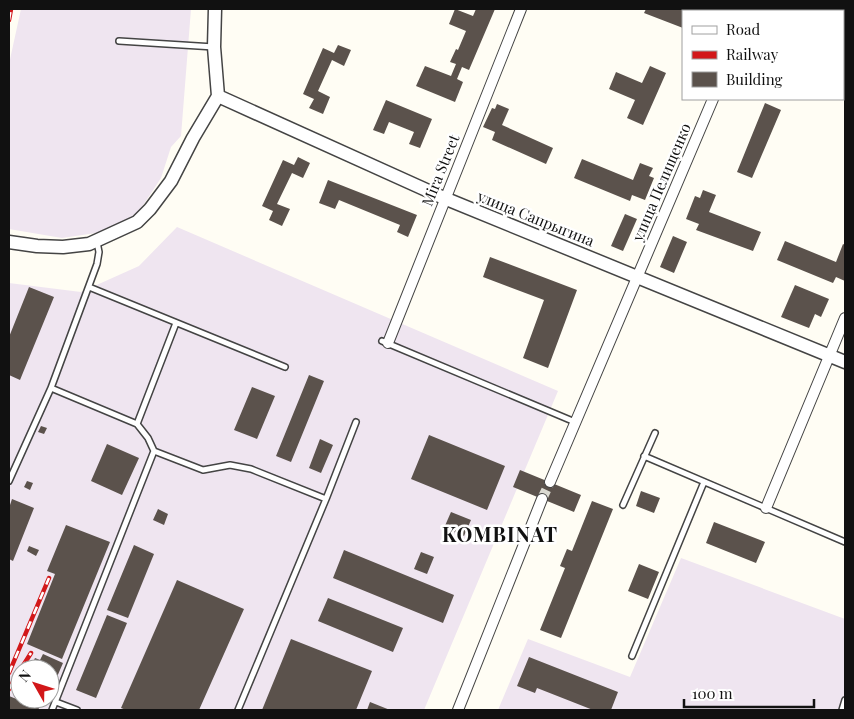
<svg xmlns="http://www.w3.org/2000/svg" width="854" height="719" viewBox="0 0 854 719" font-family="'Playfair Display',serif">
  <rect width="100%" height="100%" fill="#fffdf4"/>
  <!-- industrial -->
  <path fill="#efe5f0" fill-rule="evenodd" d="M21 9H191L181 136 171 147 161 178 136 216 96 233 62 238 9 229V64Z
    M177 227 558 391 424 710H9V283L81 292 139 266ZM20 669H50V699H20Z
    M681 558 845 619V710H498L528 639 630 677Z"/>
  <!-- building -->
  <path fill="#5b524c" d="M455 9 473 16 476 9H495L469 70 462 67 457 79 463 82 455 102 416 86 425 66 451 76 456 64 450 62 456 49 458 50 466 31 449 24Z
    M646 9H690L696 11H683V28L644 13Z
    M338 45 351 50 344 66 332 60 318 91 330 97 323 114 309 108 314 99 303 94 323 48 334 53Z
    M650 66 666 73 643 125 627 118 635 100 609 89 616 72 642 83Z
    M386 100 432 119 420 148 409 144 414 132 389 122 384 134 373 130Z
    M765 103 781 110 752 178 737 172Z
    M497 104 509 109 502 125 553 148 546 164 492 140 495 132 483 127 492 108 495 109Z
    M298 157 310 163 303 178 292 173 277 204 290 209 282 226 269 220 273 211 262 206 283 160 294 165Z
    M582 159 633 180 640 163 653 168 649 176 654 178 645 200 632 195 630 201 574 178Z
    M328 180 417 215 408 237 397 232 400 225 339 200 335 209 319 203Z
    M703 190 716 195 709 212 761 232 753 251 696 230 699 224 686 219 695 196 700 198Z
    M625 214 637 219 623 251 611 246Z
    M673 236 687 242 674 273 660 267Z
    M785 241 836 262 843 244 845 245V281L836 277 833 283 777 260Z
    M490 257 577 290 548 368 523 358 544 300 483 277Z
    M795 285 829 299 821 317 815 314 809 328 781 317Z
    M29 287 54 297 20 380 9 375V337Z
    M309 375 324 381 291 462 276 456Z
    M252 387 275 396 257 439 234 430Z
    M41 426 47 428 44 434 38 432Z
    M429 435 505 466 487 510 411 479Z
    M320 439 333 445 321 473 309 468Z
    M107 444 139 458 122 495 91 481Z
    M520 470 581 495 574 512 513 487Z
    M27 481 33 483 30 490 24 487Z
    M641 491 660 498 654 513 636 506Z
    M12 499 34 508 13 561 9 559V508Z
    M592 501 613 509 561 638 540 630 565 568 560 566 567 549 572 551Z
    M158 509 168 514 164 525 153 520Z
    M451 512 471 520 464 536 444 528Z
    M714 522 765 542 756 563 706 543Z
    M66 525 110 542 62 659 27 644 55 574 47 571Z
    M134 545 154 554 128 618 107 610Z
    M29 546 39 550 36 556 27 551Z
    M344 550 454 595 443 623 333 578Z
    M421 552 434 557 427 574 414 569Z
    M639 564 659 572 648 599 628 591Z
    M177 580 244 609 199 710H126L121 708Z
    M328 598 403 628 393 652 318 621Z
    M107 615 127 623 96 698 76 690Z
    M291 639 372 671 356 710H262Z
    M43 654 63 663 50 693V669H30L35 658 40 660Z
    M529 657 618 692 611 710H593L537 688 535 693 517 686Z
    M9 696 39 708 38 710H9Z
    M370 702 390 710H367Z"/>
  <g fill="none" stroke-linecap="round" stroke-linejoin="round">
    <!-- minor-tunnel -->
    <path stroke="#dbdad2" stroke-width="10" stroke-dasharray="10 5" stroke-linecap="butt" d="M542 499 550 482"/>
    <!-- service casing -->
    <g stroke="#444" stroke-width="8">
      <path id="service" d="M750 11 751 9
        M843 23 845 17
        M119 41 214 47
        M89 287 285 367
        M382 341 575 422
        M51 388 137 424 148 438 154 451 203 470 230 465 251 469 326 499
        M137 424 176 323
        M644 456 845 542
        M9 481 51 388 97 264 99 252 97 242
        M623 505 655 433
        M632 656 704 482
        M56 702 77 710
        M52 710 154 451
        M238 710 326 499 356 422
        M842 710 845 700"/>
    </g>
    <!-- minor casing -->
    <g stroke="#444" stroke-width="12">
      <path id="minor" d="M736 9 741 11
        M843 53 845 54
        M388 343 521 9
        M550 482 713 99
        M766 508 845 318
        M458 710 542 499"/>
    </g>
    <!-- tertiary casing -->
    <g stroke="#444" stroke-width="15">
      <path id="tertiary" d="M215 9 214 47 218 96
        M218 96 444 198 845 362
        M9 242 37 246 63 247 89 244 137 222 150 209 171 181 193 138 218 96"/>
    </g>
    <!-- service -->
    <use href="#service" stroke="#fff" stroke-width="5"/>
    <!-- minor -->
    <use href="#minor" stroke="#fff" stroke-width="10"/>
    <!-- tertiary -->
    <use href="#tertiary" stroke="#fff" stroke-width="12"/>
    <!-- rail casing -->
    <g stroke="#d21719" stroke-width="4.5">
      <path id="rail" d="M9 20 11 9
        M21 669 31 653
        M9 673 49 578
        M9 689 20 670"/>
    </g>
    <!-- rail -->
    <use href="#rail" stroke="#fff" stroke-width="2.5" stroke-dasharray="8" stroke-linecap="butt"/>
  </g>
  <g text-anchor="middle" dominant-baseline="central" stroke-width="5" stroke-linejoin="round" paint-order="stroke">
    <!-- street labels -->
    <g font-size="15" fill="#111" stroke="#fff">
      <text transform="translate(440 170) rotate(-68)">Mira Street</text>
      <text transform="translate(661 182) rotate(-67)">улица Пелищенко</text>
      <text transform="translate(536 218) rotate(22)">улица Сапрыгина</text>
    </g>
    <!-- district labels -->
    <g font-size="20" font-weight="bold" letter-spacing="1" fill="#111" stroke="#fff">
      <text x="500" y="533">KOMBINAT</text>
    </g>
  </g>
  <!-- border -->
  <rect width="854" height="719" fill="none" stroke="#111111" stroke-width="20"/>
  <!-- legend -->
  <rect x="682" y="10" width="162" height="90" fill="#ffffff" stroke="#a0a0a0"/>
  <rect x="692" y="26" width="25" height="8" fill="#ffffff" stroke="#a0a0a0"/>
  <text x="726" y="35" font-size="15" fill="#111111">Road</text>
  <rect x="692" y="51" width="25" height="8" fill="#d21719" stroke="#a0a0a0"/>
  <text x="726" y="60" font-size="15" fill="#111111">Railway</text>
  <rect x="692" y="72" width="25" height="15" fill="#5b524c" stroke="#a0a0a0"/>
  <text x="726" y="85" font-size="15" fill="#111111">Building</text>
  <!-- north arrow -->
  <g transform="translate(35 684) rotate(309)"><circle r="24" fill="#ffffff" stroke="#a0a0a0"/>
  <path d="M0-4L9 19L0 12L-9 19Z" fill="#d21719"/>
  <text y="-8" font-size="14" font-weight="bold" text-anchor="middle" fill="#111111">N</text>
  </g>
  <!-- scale -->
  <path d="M684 699v8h130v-8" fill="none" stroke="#111111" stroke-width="2.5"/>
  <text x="692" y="699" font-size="15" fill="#111111" stroke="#ffffff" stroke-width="4" paint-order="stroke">100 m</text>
</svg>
